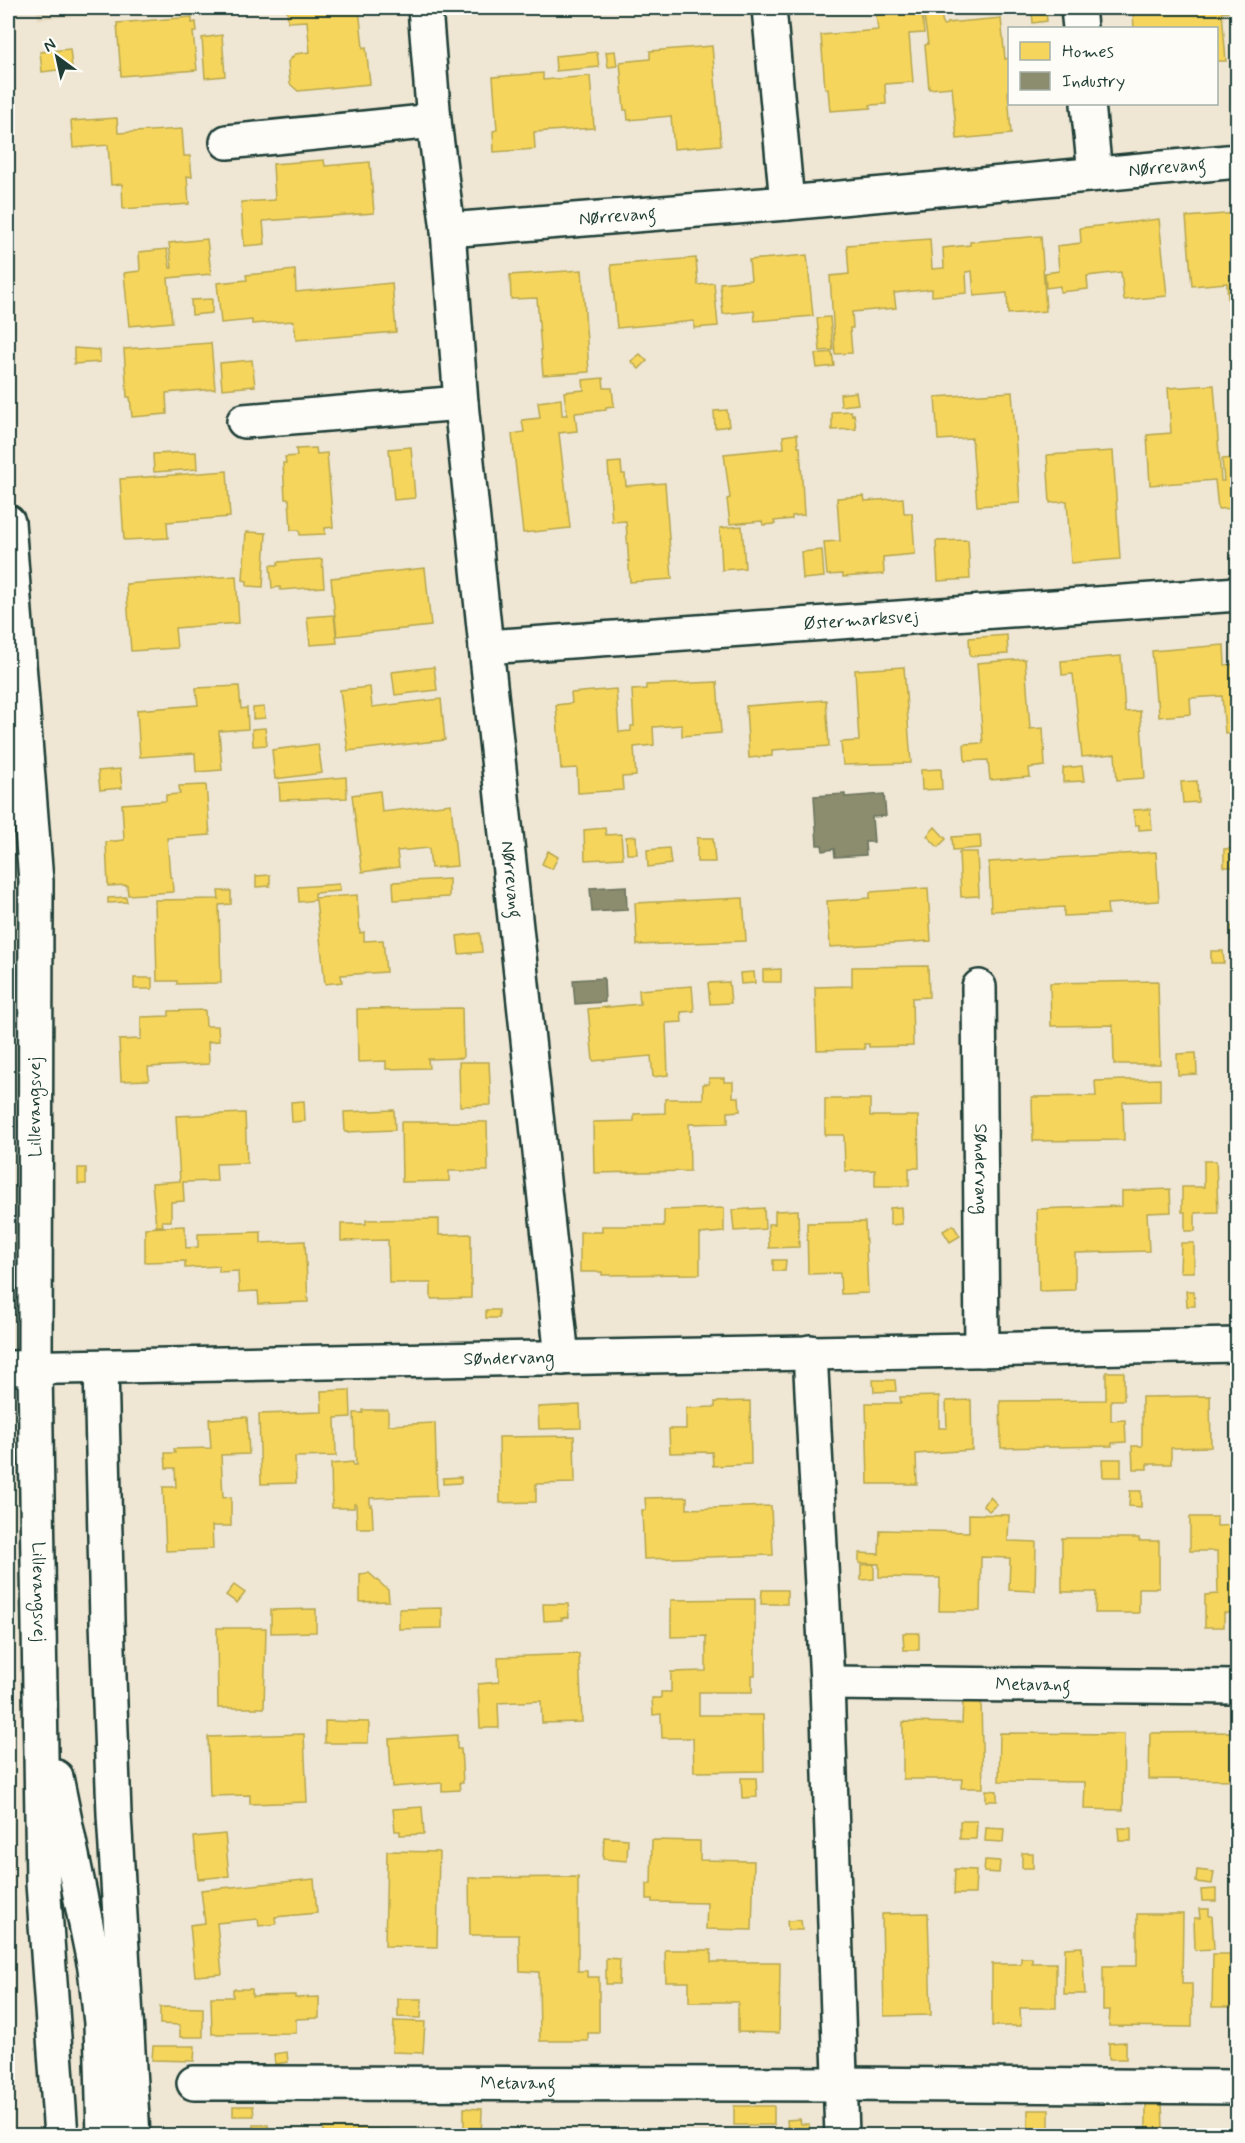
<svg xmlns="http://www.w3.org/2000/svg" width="1245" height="2143" viewBox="0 0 1245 2143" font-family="Mynerve,sans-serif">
  <rect width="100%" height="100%" fill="#efe6d4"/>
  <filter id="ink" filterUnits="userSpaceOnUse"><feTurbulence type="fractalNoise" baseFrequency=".0167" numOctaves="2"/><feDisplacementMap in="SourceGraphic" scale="12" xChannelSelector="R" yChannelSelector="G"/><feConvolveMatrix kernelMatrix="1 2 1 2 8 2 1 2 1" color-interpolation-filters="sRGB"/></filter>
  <g filter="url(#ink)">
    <!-- built -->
    <path fill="#e5d7bc" d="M37 8H169L38 19Z"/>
    <!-- homes -->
    <path fill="#f6d55c" stroke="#b6a750" stroke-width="1.5" d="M287 8H359L363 48 366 47 370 84 298 91 290 84 288 62 295 54 310 52 307 21 288 22Z
      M923 8H944V11L941 12 943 25 947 24V23L1001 18 1005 59 1010 58V91H1008L1011 134 957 139 952 87 929 89 925 45 928 44Z
      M1172 8H1238V11L1222 12 1226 61H1216V28H1134L1133 13 1172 10Z
      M1046 11 1047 21 1033 23 1032 13Z
      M922 12 924 33 909 34 913 82 885 84 886 104 870 105 871 108 830 111 828 89H825L821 35 878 30 876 15Z
      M192 17V23L196 22 197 32H193L197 70 121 76 117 23Z
      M222 35 225 76 205 78 202 38Z
      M712 46 721 145 674 149 671 116 628 120 627 110H624L620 62 650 59V51Z
      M70 49 72 68 42 72 40 52Z
      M615 51 617 66 608 67 606 52Z
      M597 52 599 67 556 71 555 56Z
      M543 73V80L590 76 594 128 534 132 535 149 494 152 493 131 497 130 493 77Z
      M1238 110V128L1233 129 1231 111Z
      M117 118 118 133 182 129 184 156H190L192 177 187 176 189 204 123 209 122 184 111 185 108 145 73 148 71 121Z
      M324 160 325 166 370 162 374 213 263 221 265 244 244 246 241 202 275 200 273 164Z
      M1238 213V299L1228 300 1227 283 1192 286 1186 217Z
      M1159 219 1167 296 1124 300 1121 272 1087 276 1088 289 1060 292V286L1046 288 1045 273 1059 271 1057 246 1081 243 1080 228Z
      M1041 236 1046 311 1008 314 1007 293 974 296 972 271 966 272 967 293 932 296V289L894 293 896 308 852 312 853 328H850L852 353 835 354 830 276 849 274 847 245 930 239 932 269 944 268 943 248 970 245V242Z
      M207 239 211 274 168 278 172 322 129 326 124 273 140 271 139 252 167 249 170 268H172L169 243Z
      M807 255 813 316 755 321 754 311 723 314 720 283 751 280 749 260Z
      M696 258 698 285 714 283 718 326 694 328V321L617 328 611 265Z
      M295 270 296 292 392 283 396 332 296 340 294 321 252 324V320L221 323 217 283 247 280 246 275Z
      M582 270 589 372 543 375 537 298 511 299 510 275Z
      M212 299V313L192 315 191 300Z
      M830 317 833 350 820 351 817 318Z
      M211 343 215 389 166 393 167 414 132 417 130 397H127L124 349Z
      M74 348 100 350V362L74 364Z
      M832 352 834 366 817 368 815 354Z
      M640 354 647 361 639 369 631 361Z
      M252 360 255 386 222 389 220 363Z
      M603 378 604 388H612L614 406 606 407V410L575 413 577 431 559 433 570 528 523 533 512 434 524 432 522 420 540 418 538 402 561 399 562 415H567L564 392 584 390 583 380Z
      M1214 385 1221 481H1224L1222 459 1235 458 1238 508 1218 509 1215 480 1150 485 1147 435 1171 433 1168 388Z
      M856 392 858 404 841 406 840 394Z
      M1012 392 1020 503 977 506 972 438 938 440 935 397Z
      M727 410 729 426 715 428 714 411Z
      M851 411 852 415 854 414 856 429 832 430V412Z
      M797 434 798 447H800L804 515 792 516V519L774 521 775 524 763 525 762 521 730 524 727 499 730 498 724 454 784 448 783 436Z
      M411 447 415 498 394 500 389 449Z
      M316 448 317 454 327 453 333 527 325 528V534L300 535 299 530H291L289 499H285L283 463H286L285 457 297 456 296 449Z
      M1113 451 1120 559 1071 563 1067 501 1050 503 1047 455Z
      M196 452 197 469 154 472 153 454Z
      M621 462 622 474H625L626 486 665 483 672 579 630 582 626 521 612 522 608 463Z
      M227 471 230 517 167 522 168 538 124 540 120 479Z
      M864 496 865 501 903 498 904 513H912L915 554 883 557 884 574 843 577V574L827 575 824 542 840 541 837 498Z
      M742 526 745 568 722 570 720 528Z
      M246 532 266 533 263 587 247 586V581L243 580Z
      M968 540 970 579 938 581 936 541Z
      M822 550 824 577 803 579 801 552Z
      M322 559 324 587 280 590V587L272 588 270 565H278V562Z
      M425 568 431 626 337 636 331 578Z
      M236 576 239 623 175 628 177 648 131 651 126 584Z
      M334 615 337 643 310 645 307 617Z
      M1007 635 1008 654 970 656 969 638Z
      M1224 645 1225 665 1238 664V732L1225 733 1222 696 1190 698 1191 714 1159 717 1158 700H1156L1152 651Z
      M1121 656 1125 712 1140 711 1145 778 1117 780 1115 754 1082 757 1073 674 1062 675 1061 661Z
      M1025 659 1030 729 1043 728 1045 766 1029 768 1030 777 990 780 988 760 965 761 964 744 983 743 977 663Z
      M434 667 437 690 395 695 392 672Z
      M904 667 911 763 843 765 841 742 859 741 855 670Z
      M717 682 721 733 682 736V725L653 727 654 745 634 747 636 776 622 777 623 790 578 793 577 768 561 769 556 705 572 703 571 693 616 689 619 732 631 731V726H634L632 690 646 689V685Z
      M239 686 241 709 247 708 248 729 219 731 222 770 196 772 195 753 140 757 137 710 198 705 196 688Z
      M370 687 372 707 441 699 445 740 348 751 340 690Z
      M826 700 829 746 772 750V756L749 758 746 706Z
      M264 707 265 718 253 719V708Z
      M265 728 267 745 253 746 252 729Z
      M318 744 322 773 275 779 272 750Z
      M1082 766 1084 781 1063 782V768Z
      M120 769 122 788 100 790 98 771Z
      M941 769 942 789 922 790 921 770Z
      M346 777 347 798 280 800 279 783Z
      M1197 781 1198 802 1183 803 1181 782Z
      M206 785 210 835 167 838 170 877H172L173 892 128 895 127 885 108 886 106 842 124 840 122 804 166 801V795L180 794 179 786Z
      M380 791 382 812 451 804 457 866 431 868 429 848 397 851 399 867 362 872 352 795Z
      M1150 809 1152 829 1139 830V825H1135L1133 810Z
      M1234 818H1238V833H1235Z
      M935 827 946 839 938 847 927 836Z
      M605 828 606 835 621 834 623 858 585 860 584 830Z
      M980 835 981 848 953 850 952 837Z
      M636 836 637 854H627L626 837Z
      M697 838H713L715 862H697Z
      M669 848 671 864 648 867 647 850Z
      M1238 848V867H1224V849Z
      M548 851 558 857 552 869 542 864Z
      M959 852H977L979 896 961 897Z
      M1156 852 1159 901 1107 904 1108 914 1064 916V907L991 911 989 862Z
      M270 875V886L256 887V876Z
      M449 879V897L394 900 393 882Z
      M339 884 340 891 315 893V898L357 895 360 933 364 932V941L383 940 386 972 341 975 342 982 325 984 316 900 299 902 298 887Z
      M928 888 931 941 830 947 827 901 870 898V892Z
      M218 891H231V904L219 905 221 983 177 984V981H157L155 900 219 899Z
      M126 897 127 902 108 903V898Z
      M743 898 746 941 637 945 635 903Z
      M1231 926H1238V940L1231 941Z
      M480 933 482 952 459 954 457 936Z
      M1211 951H1223L1224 963H1211Z
      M928 966 929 997 912 998 913 1046 869 1047V1044H864L865 1049 817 1050 815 987 852 986V967Z
      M781 969V982H763V970Z
      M754 972 755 983 741 984 740 973Z
      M134 978H152V989H134Z
      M1158 981 1160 1064H1114L1113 1025 1051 1026 1050 983Z
      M729 982 731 1003 710 1004 708 983Z
      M692 986 694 1011 681 1012 682 1022 666 1023 668 1075 653 1077 651 1056 593 1061 588 1009 640 1004 639 990Z
      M462 1008 463 1058 428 1059 429 1068 386 1069V1061L358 1062 357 1009Z
      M205 1010 206 1026H218L219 1041 208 1042 209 1064 148 1067 149 1080 121 1081 119 1040 141 1039V1017L169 1016V1011Z
      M1196 1053 1197 1074 1178 1075 1177 1054Z
      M459 1062H489L491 1105 460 1106Z
      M1236 1076H1238L1237 1142 1235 1092Z
      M709 1078H724V1082H733V1097H739L740 1111 728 1112V1123L689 1124 690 1171 594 1173 593 1122 634 1121V1114L665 1113V1099H703V1084H709Z
      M1160 1079V1101L1123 1102 1124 1140 1033 1141 1032 1097 1096 1096 1095 1081Z
      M825 1099H870V1116H918L919 1168H909V1186H875V1170L845 1171 844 1135H825Z
      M304 1101 305 1121 292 1122 291 1102Z
      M394 1110 395 1130 345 1132 344 1112Z
      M245 1113 247 1163 216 1164 217 1181 183 1182 184 1201 171 1202V1221H162L163 1226H156L152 1183 180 1181 176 1116Z
      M401 1122H487L488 1171H449V1181L402 1182Z
      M1204 1161H1216L1218 1212 1195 1213V1231H1185V1212H1182V1187H1204Z
      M78 1168H86V1184H78Z
      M1170 1189 1171 1212 1147 1213 1149 1251 1075 1253V1290L1039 1291 1037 1209 1122 1206V1191Z
      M901 1207 902 1224 890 1225V1208Z
      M724 1208V1232L700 1234V1274L602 1275V1272H580V1232H602V1226H664V1210Z
      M764 1208 765 1229 734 1231 732 1210Z
      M798 1210 799 1247 769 1248 768 1224H775V1211Z
      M439 1219V1235L471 1234V1298L431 1299V1283H389L388 1240 341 1241V1224H366V1220Z
      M865 1222 868 1293 841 1294 840 1273 808 1274 807 1223Z
      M953 1225 960 1236 950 1242 943 1231Z
      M185 1226 186 1248 198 1247V1234L261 1232V1243L305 1241 308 1302 259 1304 258 1291 239 1292 238 1271 219 1272V1266L185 1268V1261L145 1262V1228Z
      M1181 1243H1194V1272H1180Z
      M773 1260H786L785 1271H773Z
      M1186 1291H1194L1195 1306H1187Z
      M486 1310H499V1318H486Z
      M1106 1372H1124V1400H1111V1421L1125 1420 1126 1442 1112 1443V1446L1001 1448 1000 1401 1106 1400Z
      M873 1380H895L896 1391 874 1392Z
      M350 1390 351 1417 335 1418 336 1456 295 1457 296 1483 261 1484 259 1414 322 1412 321 1391Z
      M939 1396V1428H947L946 1401 971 1400 972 1450 916 1454 917 1484H868L866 1403H901L900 1397Z
      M1210 1396 1211 1447 1171 1448V1464H1147V1469H1133L1132 1446H1142V1397Z
      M750 1401 751 1464 713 1466 712 1452 670 1453 669 1429H686V1408L715 1407V1402Z
      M580 1405 581 1428 539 1429 538 1407Z
      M363 1410H388V1425L435 1423 437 1496 370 1498V1506L372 1505 373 1528H357L356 1504H354V1508H332L331 1464 353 1462V1465H356L354 1413H363Z
      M247 1417 249 1454 221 1455 223 1498 231 1497V1526H212L213 1549 166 1551 163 1487H176L175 1468H166L165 1453H175L174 1449 211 1448 209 1419Z
      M574 1436 575 1483 536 1484V1502L500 1503 499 1437Z
      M1102 1459H1121V1477H1103Z
      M461 1477V1483L443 1484V1478Z
      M1130 1491H1141V1507L1129 1506Z
      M687 1497V1509L771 1506 773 1555 644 1559 642 1510H646L645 1498Z
      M990 1497 997 1504 989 1511 983 1505Z
      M969 1514 1009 1515 1008 1541 1036 1542 1035 1591 1009 1590 1010 1558 981 1557 980 1611H939L940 1578 879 1577V1564L859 1563V1553L879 1554 880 1530 969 1532Z
      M1190 1517H1217V1526L1238 1525V1613H1224V1627H1205V1595L1218 1594 1217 1551H1190Z
      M1062 1538H1139V1541H1159V1588H1139V1613H1095L1096 1592H1062Z
      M874 1564V1579L861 1580V1565Z
      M369 1573 388 1590 389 1601 360 1602V1574Z
      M234 1585 245 1593 237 1603 226 1595Z
      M762 1590H787V1604H761Z
      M755 1599V1675H752V1692H699V1715H763L764 1771 694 1772 693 1738H662L661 1714 653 1715 652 1698H661V1692H671V1672L706 1671V1636L671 1637V1600Z
      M543 1604H568L569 1617 561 1618 562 1620 544 1621Z
      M442 1608V1628L399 1629V1609Z
      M316 1609V1632L271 1633V1610Z
      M217 1628H266L264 1708H218Z
      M903 1633H919V1650H904Z
      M579 1654 582 1722 542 1723 541 1701 498 1703 499 1728H480L478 1684 499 1682 498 1657Z
      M963 1701H981L983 1788H961L962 1779H903V1722L962 1723Z
      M325 1721 369 1722 368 1743H325Z
      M1238 1732V1780L1149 1779 1150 1733Z
      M1000 1733 1124 1734 1123 1810 1084 1809 1085 1782 999 1781Z
      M304 1734 307 1802 250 1804V1795L210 1796 208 1737Z
      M457 1735V1749H461L463 1783H459L460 1790 442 1791V1783L392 1787 389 1739Z
      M741 1778H756L757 1797 742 1798Z
      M986 1790 997 1791V1801H986Z
      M422 1807 424 1834 400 1835V1831H395L393 1809Z
      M960 1821H977L976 1839H960Z
      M986 1828 1004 1829 1003 1842 985 1841Z
      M1118 1828H1131V1841H1119Z
      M225 1834 229 1876 198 1879 194 1837Z
      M604 1837 628 1839 627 1861 603 1859Z
      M652 1840 700 1841V1860L754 1861 752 1930 706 1929 707 1903 652 1902V1899H647V1884H651Z
      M387 1851 439 1852 437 1947 385 1946Z
      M1022 1853H1033V1868H1022Z
      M985 1860 1000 1861 999 1873 984 1872Z
      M955 1869 976 1870 975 1894H954Z
      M1197 1870 1214 1872 1212 1884 1196 1882Z
      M578 1877V1971H587V1977H599V2033H588V2041H540L539 1972 520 1971 519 1935H470L469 1878Z
      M314 1879 317 1913 275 1917 276 1924 259 1926 258 1919 217 1923 222 1974 195 1976 190 1925 205 1923 201 1890Z
      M1216 1889V1901H1202L1201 1890Z
      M1199 1909H1209V1916H1212L1214 1949 1195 1950 1194 1918H1200Z
      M928 1913 931 2015 884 2016 882 1914Z
      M1137 1914H1183L1182 1984H1192V2027L1109 2026 1110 2010H1103V1966H1137Z
      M801 1920 802 1930H788L787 1921Z
      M1082 1947 1085 1994H1064L1065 1948Z
      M665 1950H711V1962H780L779 2033 738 2032V2002H689V1982H666Z
      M1213 1954H1238V2007H1212Z
      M606 1958 620 1959 619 1984H606Z
      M1021 1958H1032V1963H1056V2008H1020L1021 2026H992V1964H1021Z
      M233 1989H252V1996L295 1995V1998L319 1997V2018L296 2019V2033L212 2034 211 1997H233Z
      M398 1999H422L421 2018 398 2017Z
      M160 2007 203 2008V2037H180V2025L160 2024Z
      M394 2021 425 2022 423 2053 392 2052Z
      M1126 2042V2059H1109V2043Z
      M153 2046H195L194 2061 152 2060Z
      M287 2052 288 2062 275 2064 274 2054Z
      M1162 2103 1163 2129H1157V2136H1146V2104Z
      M233 2106H253L254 2116H233Z
      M734 2106H774V2125H734Z
      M464 2108 482 2109 481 2136H464Z
      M1028 2110H1049V2136H1028Z
      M800 2119 801 2124H809V2136H801L800 2130H788L787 2120Z
      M253 2125H268V2131H295V2136H211V2131H253Z
      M324 2128 390 2129V2136H323Z
      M429 2131H461V2136H429Z
      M892 2131H1011V2136H892Z
      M721 2133H760V2136H721Z
      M1224 2134V2136H1162V2135Z"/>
    <!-- industry -->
    <path fill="#8c8c6e" stroke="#6b745d" stroke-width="1.5" d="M845 794V797L884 794 886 816 872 817 874 842H865L866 855 835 857 834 849 823 851 822 845H817L814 796Z
      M626 886 627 910 592 912 590 888Z
      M604 978 605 1002 575 1004 573 980Z"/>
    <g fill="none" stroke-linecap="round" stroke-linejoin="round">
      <!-- minor casing -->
      <g stroke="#1f3d34" stroke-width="38">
        <g id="minor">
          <path id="s1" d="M425 8 434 121 448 230 461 403 486 647 562 1358"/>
          <path d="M769 8 787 203"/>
          <path d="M1078 8 1080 28"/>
          <path d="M1088 104 1095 174"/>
          <path d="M227 142 434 121"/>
          <path id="s2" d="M448 230 787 203 1238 161"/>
          <path d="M244 421 461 403"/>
          <path id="s3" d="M8 522 36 881 35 1369 43 1883 61 2136"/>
          <path id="s4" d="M486 647 1238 594"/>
          <path id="s5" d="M979 987 982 1350"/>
          <path d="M810 1352 827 1683 842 2136"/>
          <path d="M101 1367 107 1621 114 1814 133 2136"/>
          <path id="s6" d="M8 1368 1238 1345"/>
          <path id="s7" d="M827 1683 1238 1687"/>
          <path d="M56 1777 95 1968 101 2023 104 2136"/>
          <path id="s8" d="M194 2083 842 2084 1238 2087"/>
        </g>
      </g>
      <!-- path -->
      <path stroke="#1f3d34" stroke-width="4" stroke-dasharray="1.5 4.5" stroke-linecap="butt" d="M8 2132V2136"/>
      <!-- minor -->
      <use href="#minor" stroke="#fdfcf7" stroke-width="33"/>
    </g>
  </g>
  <g text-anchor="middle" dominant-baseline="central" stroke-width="6" stroke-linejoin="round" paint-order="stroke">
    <!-- street labels -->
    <g font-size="18" fill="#1f3d34" stroke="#fdfcf7">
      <text stroke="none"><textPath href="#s2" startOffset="722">Nørrevang</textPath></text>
      <text stroke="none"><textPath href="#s2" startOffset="170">Nørrevang</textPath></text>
      <text stroke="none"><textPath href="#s4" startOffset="376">Østermarksvej</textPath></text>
      <text stroke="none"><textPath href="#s1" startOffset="876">Nørrevang</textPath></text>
      <text transform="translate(35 1107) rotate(-90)">Lillevangsvej</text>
      <text stroke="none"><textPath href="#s5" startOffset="182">Søndervang</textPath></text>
      <text stroke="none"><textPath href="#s6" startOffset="501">Søndervang</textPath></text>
      <text stroke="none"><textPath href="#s3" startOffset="1071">Lillevangsvej</textPath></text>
      <text stroke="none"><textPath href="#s7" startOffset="206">Metavang</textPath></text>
      <text stroke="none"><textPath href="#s8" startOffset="324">Metavang</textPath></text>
    </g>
  </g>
  <!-- margin -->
  <rect width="1245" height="2143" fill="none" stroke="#fdfcf7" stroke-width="30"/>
  <rect x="15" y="15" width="1215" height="2113" fill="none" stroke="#1f3d34" stroke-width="2" filter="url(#ink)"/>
  <!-- legend -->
  <rect x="1008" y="27" width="210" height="78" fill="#fdfcf7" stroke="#a4b0a9" stroke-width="1.5"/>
  <rect x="1020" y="42" width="30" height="18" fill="#f6d55c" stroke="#a4b0a9" stroke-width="1.5"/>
  <text x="1062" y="57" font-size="18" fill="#1f3d34">Homes</text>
  <rect x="1020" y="72" width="30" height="18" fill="#8c8c6e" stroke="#a4b0a9" stroke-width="1.5"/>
  <text x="1062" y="87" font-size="18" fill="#1f3d34">Industry</text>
  <!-- north arrow -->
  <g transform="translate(57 57) rotate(327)" stroke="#fdfcf7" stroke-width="4.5" paint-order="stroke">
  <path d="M0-4.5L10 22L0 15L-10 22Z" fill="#1f3d34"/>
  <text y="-9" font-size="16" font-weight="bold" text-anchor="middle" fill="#1f3d34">N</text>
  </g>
</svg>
